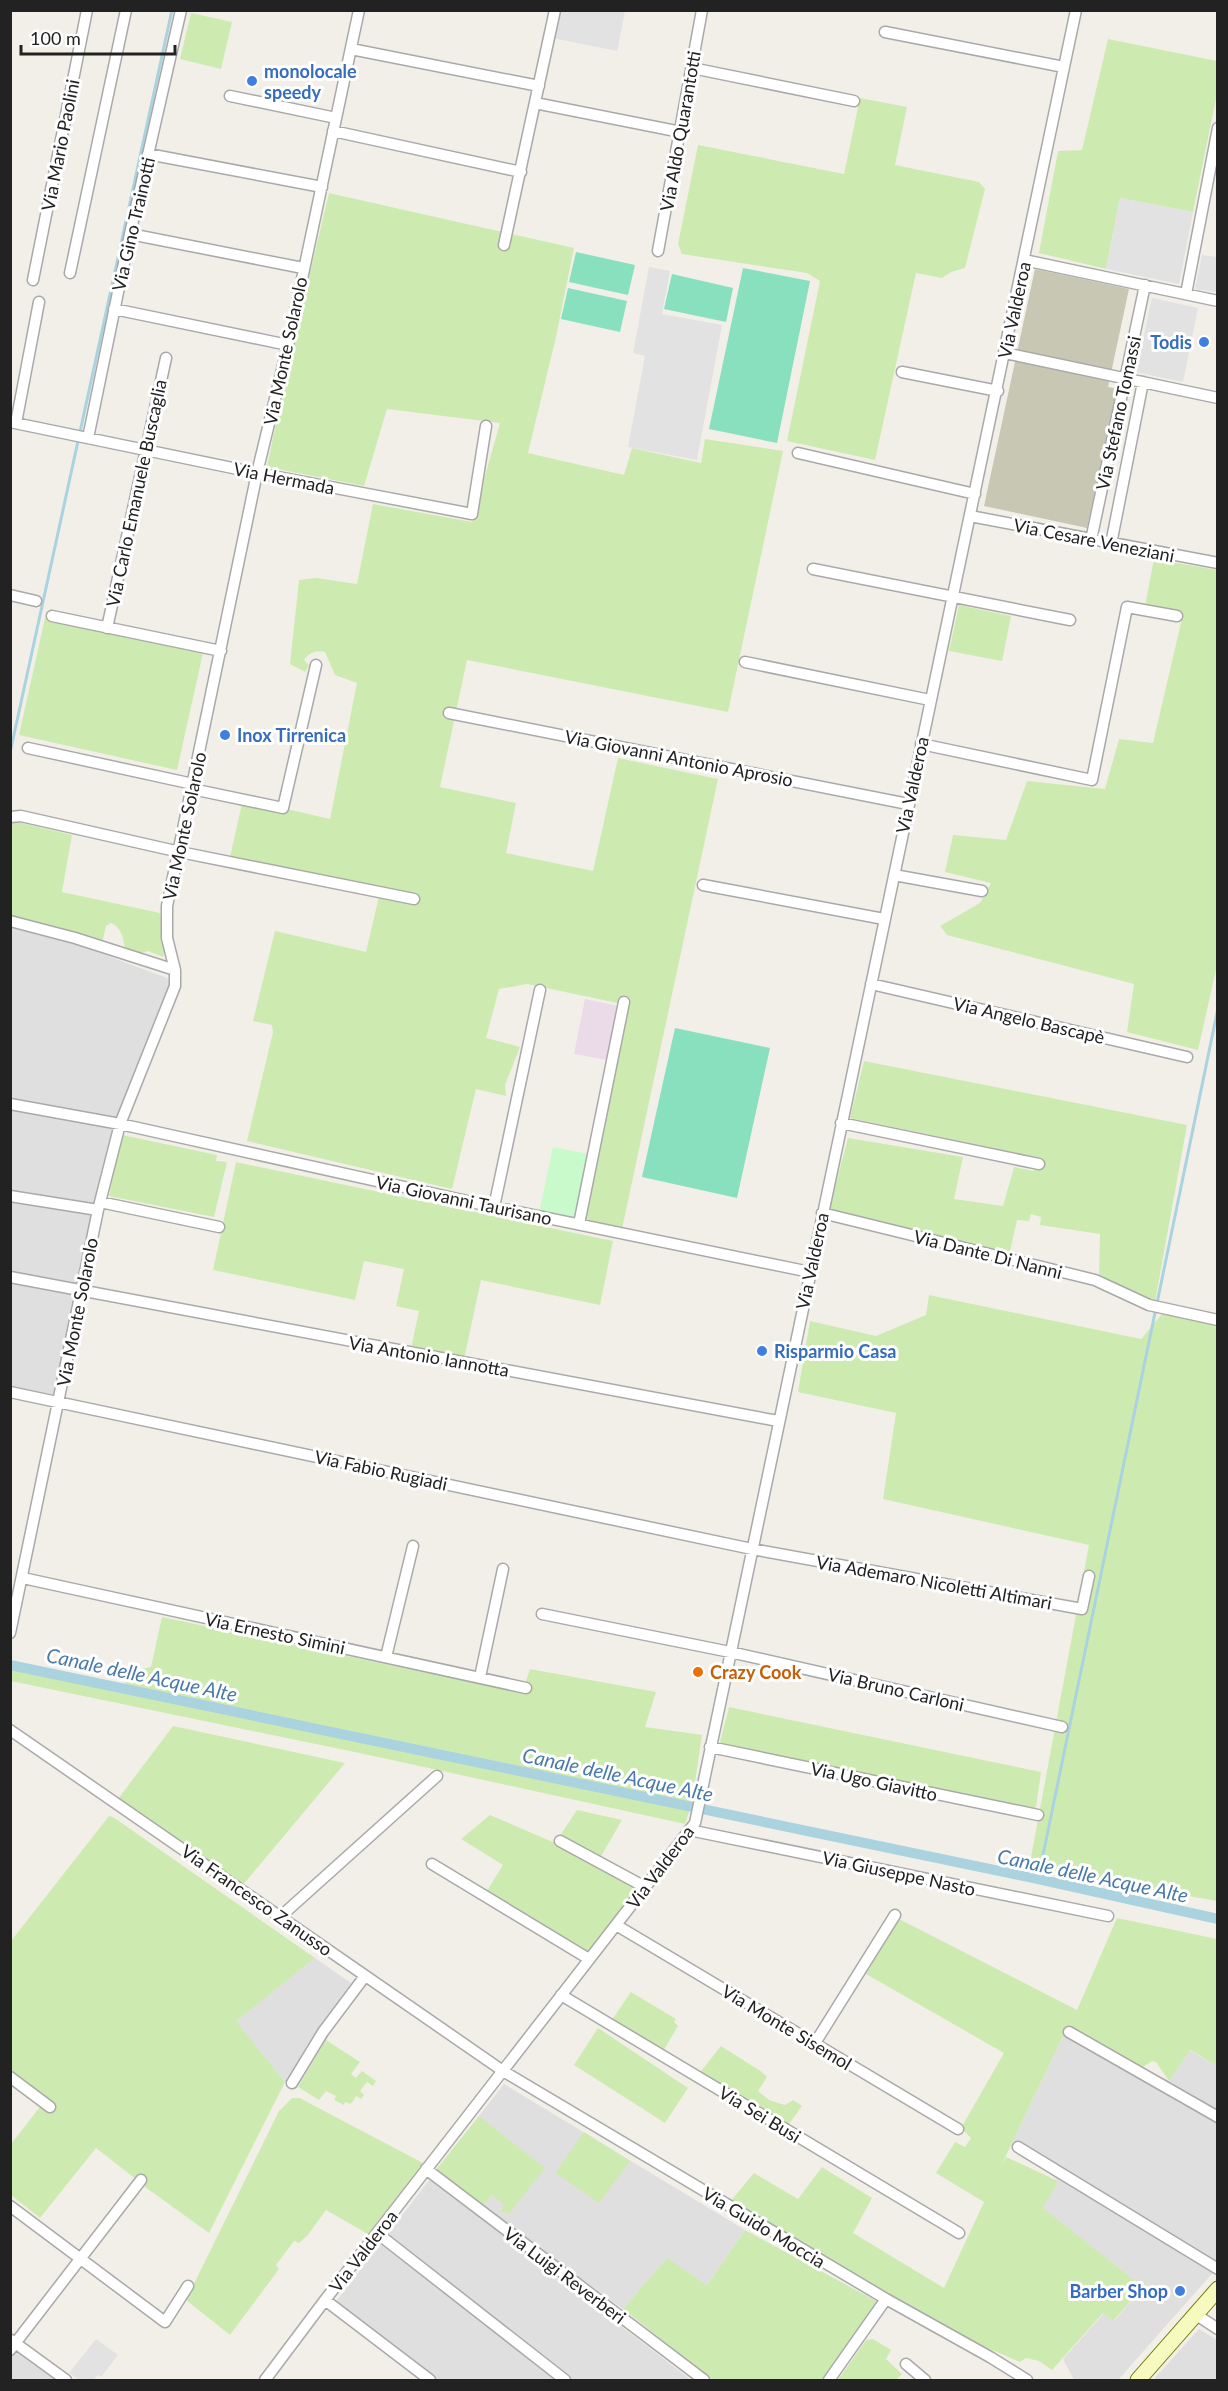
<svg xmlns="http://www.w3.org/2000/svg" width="1228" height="2391" viewBox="0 0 1228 2391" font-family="Lato,sans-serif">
  <rect width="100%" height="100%" fill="#f2efe9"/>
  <!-- residential -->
  <path fill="#e0dfdf" d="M10 928 53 937 89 949 167 978 170 982 142 1054 56 1395 11 1387Z
    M315 1958 351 1983 316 2031 285 2082 235 2021Z
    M1067 2028 1169 2081 1189 2050 1217 2066V2268L1118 2380H1074L1063 2359 1104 2313 1114 2321 1143 2287 1042 2208 1058 2181 1013 2141Z
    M504 2084 745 2230 707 2285 667 2259 623 2309 482 2207 492 2195 505 2205 500 2210 509 2214 479 2116Z
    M430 2179 691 2380H436L335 2303Z
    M1199 2329 1217 2340V2380H1158L1155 2378Z
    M19 2347 62 2380H11L10 2357Z"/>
  <!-- industrial -->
  <path fill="#ebdbe8" d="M585 999 618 1006 607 1060 574 1054Z"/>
  <!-- construction -->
  <path fill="#c7c7b4" d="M1035 269 1129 289 1108 387 1117 389 1087 528 984 506Z"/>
  <!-- grass -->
  <path fill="#cdebb0" d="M191 13 232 22 221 69 180 59Z
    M1108 39 1217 61V94L1193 212 1120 198 1106 269 1039 253 1058 151 1082 150Z
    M860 98 907 107 895 165 979 182 985 189 965 268 951 272 942 278 916 273 875 460 787 441 820 281 807 273 682 254 678 244 698 145 844 174Z
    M329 193 574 248 556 337 528 453 624 475 632 448 701 463 705 439 783 451 728 712 467 660 440 787 516 803 506 853 593 871 618 758 718 779 622 1229 582 1221 627 1005 527 984 499 989 486 1038 520 1047 505 1085 506 1096 476 1089 452 1189 247 1141 273 1032 272 1025 253 1021 275 931 366 952 380 892 230 857 243 799 330 819 357 683 335 675 325 652C316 650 310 652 304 660L309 665 305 672 290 664 299 580 316 578 357 584 373 504 472 522 500 423 387 409 364 486 267 467 286 374Z
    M1154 559 1217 570 1218 961 1198 1050 1127 1032 1134 984 947 935 940 926 980 903 991 883 945 872 953 835 1006 840 1027 781 1105 789 1119 739 1153 743 1183 614 1145 606Z
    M959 605 1011 616 1002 661 949 651Z
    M45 618 203 653 177 770 19 735Z
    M10 822 22 823 72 835 62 892 160 913 165 951 163 957 148 951 138 954 125 948C123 938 122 928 111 923L106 926 102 943 11 915Z
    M864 1061 1187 1125 1155 1302 1099 1276 1100 1234 1040 1225 1041 1217 1031 1214 1029 1221 1017 1220 1009 1256 828 1213 848 1138 963 1157 954 1199 1003 1206 1014 1167 1034 1171 1036 1157 850 1118Z
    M122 1135 217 1155 216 1161 227 1162 214 1217 109 1196Z
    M236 1162 613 1241 600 1305 481 1280 464 1359 411 1348 419 1311 396 1306 404 1269 364 1261 355 1300 213 1270Z
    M929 1295 1141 1339 1166 1309 1217 1325V1901L1029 1868 1089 1545 883 1499 896 1413 798 1392 810 1321 876 1336 926 1315Z
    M162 1617 522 1693 530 1669 656 1692 645 1727 702 1735 692 1803 685 1824 369 1755 11 1681V1668L123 1692 128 1672 151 1667Z
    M729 1707 1041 1772 1035 1814 757 1751 719 1746Z
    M173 1726 345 1763 242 1886 118 1799Z
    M577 1810 622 1820 600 1858 644 1882 589 1958 485 1894 503 1865 461 1839 490 1815 555 1843Z
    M109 1816 113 1817 315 1958 236 2021 285 2082 209 2233 145 2187 141 2177 137 2180 96 2148 40 2218 11 2195V2144L47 2098 11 2071V1941Z
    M1117 1918 1217 1939V2066L1190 2050 1169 2081 1156 2062 1152 2061 1140 2069 1067 2028 1000 2168 1006 2157 1058 2181 1043 2208 1143 2287 1113 2321 1103 2313 1052 2370 1039 2361 1026 2358 1020 2362 969 2340 729 2203 754 2173 798 2199 822 2167 872 2198 853 2233 944 2288 984 2202 936 2173 955 2142 965 2147 971 2138 961 2128 1004 2053 866 1974 899 1919 1077 2010Z
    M631 1992 676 2019 674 2022 678 2026 662 2053 609 2024Z
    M598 2028 688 2088 665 2123 574 2065Z
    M326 2040 360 2062 351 2074 356 2078 362 2071 376 2081 373 2086 367 2082 360 2091 364 2095 361 2099 356 2096 351 2104 345 2102 344 2105 334 2100 336 2096 326 2091 319 2100 298 2087Z
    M721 2046 762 2072 767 2077 758 2091 769 2100 785 2105 793 2100 802 2106 784 2131 698 2075Z
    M292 2098H300L309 2103 423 2163 368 2234 326 2210 308 2235 299 2243 294 2241 276 2265 279 2269 230 2335 186 2300 279 2111Z
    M479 2116 545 2168 509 2214 500 2211 504 2205 492 2195 482 2207 435 2171Z
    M584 2132 630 2161 599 2203 555 2173Z
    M745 2230 878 2302 823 2380H713L623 2309 667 2258 707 2285Z
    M873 2339 891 2350 886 2359 902 2374 896 2380H838L866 2340Z"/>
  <!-- park -->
  <path fill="#c8facc" d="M553 1147 589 1154 575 1221 539 1213Z"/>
  <!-- pitch -->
  <path fill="#88e0be" d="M576 252 635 265 628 295 569 282Z
    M743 268 810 281 777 443 709 429Z
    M672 274 733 288 726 322 664 309Z
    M568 288 627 301 620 332 561 319Z
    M675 1028 770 1048 737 1198 642 1177Z"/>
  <!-- parking -->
  <path fill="#e2e2e2" d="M559 11H625L617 51 553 38Z
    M1120 198 1193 212 1179 284 1106 269Z
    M1202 255 1217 257 1216 292 1195 289Z
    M649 267 670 271 662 314 722 325 697 460 628 447 645 356 633 353Z
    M1152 298 1198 308 1183 382 1136 372Z
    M96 2339 118 2355 101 2377 98 2375 93 2380H79L69 2373Z"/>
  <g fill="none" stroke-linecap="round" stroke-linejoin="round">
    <!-- stream -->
    <path stroke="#aad3df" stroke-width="3" d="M10 753 172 10
      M1038 1879 1218 1008"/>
    <!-- canal -->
    <path stroke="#aad3df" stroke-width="10" d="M10 1665 1038 1879 1218 1919"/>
    <!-- street casing -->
    <g stroke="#a9a9a9" stroke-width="13">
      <path id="street" d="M885 32 1064 67
        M351 49 539 86
        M692 68 854 101
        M230 96 336 118
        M535 103 681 132
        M333 131 521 172
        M148 154 322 187
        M130 234 303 268
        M504 245 555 10
        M658 251 702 10
        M1024 260 1218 301
        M70 273 126 10
        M33 280 87 10
        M1186 294 1218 128
        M114 309 288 345
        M1005 353 1218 398
        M902 372 998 391
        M10 422 257 473 472 514 486 426
        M16 423 39 302
        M88 438 130 234 181 10
        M798 453 975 494
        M970 516 1218 563
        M1091 540 1145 285
        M1111 544 1143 382
        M813 569 1070 620
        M10 595 36 601
        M52 616 221 651
        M107 628 166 358
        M745 662 930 700
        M449 713 908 804
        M921 744 1092 780 1127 607 1177 616
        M28 748 193 784
        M192 789 283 808 316 665
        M10 817 21 816 180 852 414 899
        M894 875 982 891
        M703 885 884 919
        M10 921 75 938 175 970
        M871 984 1187 1057
        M10 1104 120 1124 494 1207 810 1272
        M841 1123 1039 1164
        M10 1196 98 1210
        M100 1202 219 1227
        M494 1207 540 990
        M822 1213 1095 1280 1149 1305 1218 1320
        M579 1224 624 1002
        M10 1277 778 1421
        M10 1392 752 1549 1082 1609 1089 1576
        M23 1578 526 1688
        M542 1614 730 1652 1062 1727
        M10 1633 98 1210 120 1124 175 986V970L167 938V906L257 473 288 345 359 10
        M386 1657 413 1546
        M480 1677 503 1569
        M10 1730 503 2071 886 2299 990 2357 1027 2380
        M710 1747 1038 1815
        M689 1830 1108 1916
        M560 1841 645 1887
        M432 1864 589 1959
        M280 1917 437 1776
        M616 1925 958 2129
        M561 1995 959 2233
        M1069 2032 1218 2117
        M815 2043 895 1915
        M10 2077 50 2107
        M292 2083 323 2032 365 1976
        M1018 2147 1218 2269
        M426 2169 704 2380
        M10 2206 165 2322 188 2286
        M377 2233 565 2380
        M325 2300 430 2380
        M1195 2314 1218 2329
        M11 2340 66 2380
        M10 2350 141 2180
        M906 2364 925 2380
        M265 2380 325 2300 695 1823 1076 10
        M829 2380 886 2299"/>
    </g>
    <!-- secondary casing -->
    <g stroke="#707d05" stroke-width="17">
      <path id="secondary" d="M1138 2380 1218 2289"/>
    </g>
    <!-- street -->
    <use href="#street" stroke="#fff" stroke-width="10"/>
    <!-- secondary -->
    <use href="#secondary" stroke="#f7fabf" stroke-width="15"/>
  </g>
  <!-- markers -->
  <g fill="#3f7fe0" stroke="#fff" stroke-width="2">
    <circle cx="252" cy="81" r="6"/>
    <circle cx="1204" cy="342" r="6"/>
    <circle cx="225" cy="735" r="6"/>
    <circle cx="762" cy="1351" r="6"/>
    <circle cx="1180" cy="2291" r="6"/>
  </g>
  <circle fill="#e8710a" stroke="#fff" stroke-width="2" cx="698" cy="1672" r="6"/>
  <g text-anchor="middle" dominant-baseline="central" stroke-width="6" stroke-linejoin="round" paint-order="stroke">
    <!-- shop labels -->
    <g font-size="18" font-weight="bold" fill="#366cbe" stroke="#fff" text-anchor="start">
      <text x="264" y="71">monolocale<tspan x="264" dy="21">speedy</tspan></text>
      <text x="1192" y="342" text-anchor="end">Todis</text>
      <text x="237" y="735">Inox Tirrenica</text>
      <text x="774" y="1351">Risparmio Casa</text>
      <text x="1168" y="2291" text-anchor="end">Barber Shop</text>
    </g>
    <!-- street labels -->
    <g font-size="18" fill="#222" stroke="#fff">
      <text transform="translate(680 131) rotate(-80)">Via Aldo Quarantotti</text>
      <text transform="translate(60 145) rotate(-79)">Via Mario Paolini</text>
      <text transform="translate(133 224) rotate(-77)">Via Gino Trainotti</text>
      <text transform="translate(1014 310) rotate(-78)">Via Valderoa</text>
      <text transform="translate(285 351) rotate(-78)">Via Monte Solarolo</text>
      <text transform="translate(1118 413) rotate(-78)">Via Stefano Tomassi</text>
      <text transform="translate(284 478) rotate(11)">Via Hermada</text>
      <text transform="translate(136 493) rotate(-78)">Via Carlo Emanuele Buscaglia</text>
      <text transform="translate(1094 540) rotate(11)">Via Cesare Veneziani</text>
      <text transform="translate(679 758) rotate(11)">Via Giovanni Antonio Aprosio</text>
      <text transform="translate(912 785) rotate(-78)">Via Valderoa</text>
      <text transform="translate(184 826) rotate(-78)">Via Monte Solarolo</text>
      <text transform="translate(1029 1020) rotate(13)">Via Angelo Bascapè</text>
      <text transform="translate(464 1200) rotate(12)">Via Giovanni Taurisano</text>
      <text transform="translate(988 1254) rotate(14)">Via Dante Di Nanni</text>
      <text transform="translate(812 1261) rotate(-78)">Via Valderoa</text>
      <text transform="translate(77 1312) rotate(-79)">Via Monte Solarolo</text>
      <text transform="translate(429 1356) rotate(10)">Via Antonio Iannotta</text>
      <text transform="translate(381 1470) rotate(12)">Via Fabio Rugiadi</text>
      <text transform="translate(934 1582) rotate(10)">Via Ademaro Nicoletti Altimari</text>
      <text transform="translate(275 1633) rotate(12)">Via Ernesto Simini</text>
      <text transform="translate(896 1689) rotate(13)">Via Bruno Carloni</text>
      <text transform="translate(874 1781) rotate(12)">Via Ugo Giavitto</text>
      <text transform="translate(660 1867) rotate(-53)">Via Valderoa</text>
      <text transform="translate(899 1873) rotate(12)">Via Giuseppe Nasto</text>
      <text transform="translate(257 1900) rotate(35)">Via Francesco Zanusso</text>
      <text transform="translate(787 2027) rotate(31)">Via Monte Sisemol</text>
      <text transform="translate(760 2114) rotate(31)">Via Sei Busi</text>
      <text transform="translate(764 2227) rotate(31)">Via Guido Moccia</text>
      <text transform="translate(363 2251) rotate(-52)">Via Valderoa</text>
      <text transform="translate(565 2275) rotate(37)">Via Luigi Reverberi</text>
    </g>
    <!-- food labels -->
    <g font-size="18" font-weight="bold" fill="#c56008" stroke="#fff" text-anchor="start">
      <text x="710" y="1672">Crazy Cook</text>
    </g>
    <!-- water labels -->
    <g font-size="20" font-style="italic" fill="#4a7aab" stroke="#fff">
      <text transform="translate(142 1674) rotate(12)">Canale delle Acque Alte</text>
      <text transform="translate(618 1774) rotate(12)">Canale delle Acque Alte</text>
      <text transform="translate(1093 1875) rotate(12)">Canale delle Acque Alte</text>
    </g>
  </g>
  <!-- border -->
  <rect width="1228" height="2391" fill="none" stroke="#222222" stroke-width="24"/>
  <!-- scale -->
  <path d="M21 45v9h154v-9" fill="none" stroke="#222222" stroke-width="3"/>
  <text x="30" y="45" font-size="18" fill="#222222" stroke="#ffffff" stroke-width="4.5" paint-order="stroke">100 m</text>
</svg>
